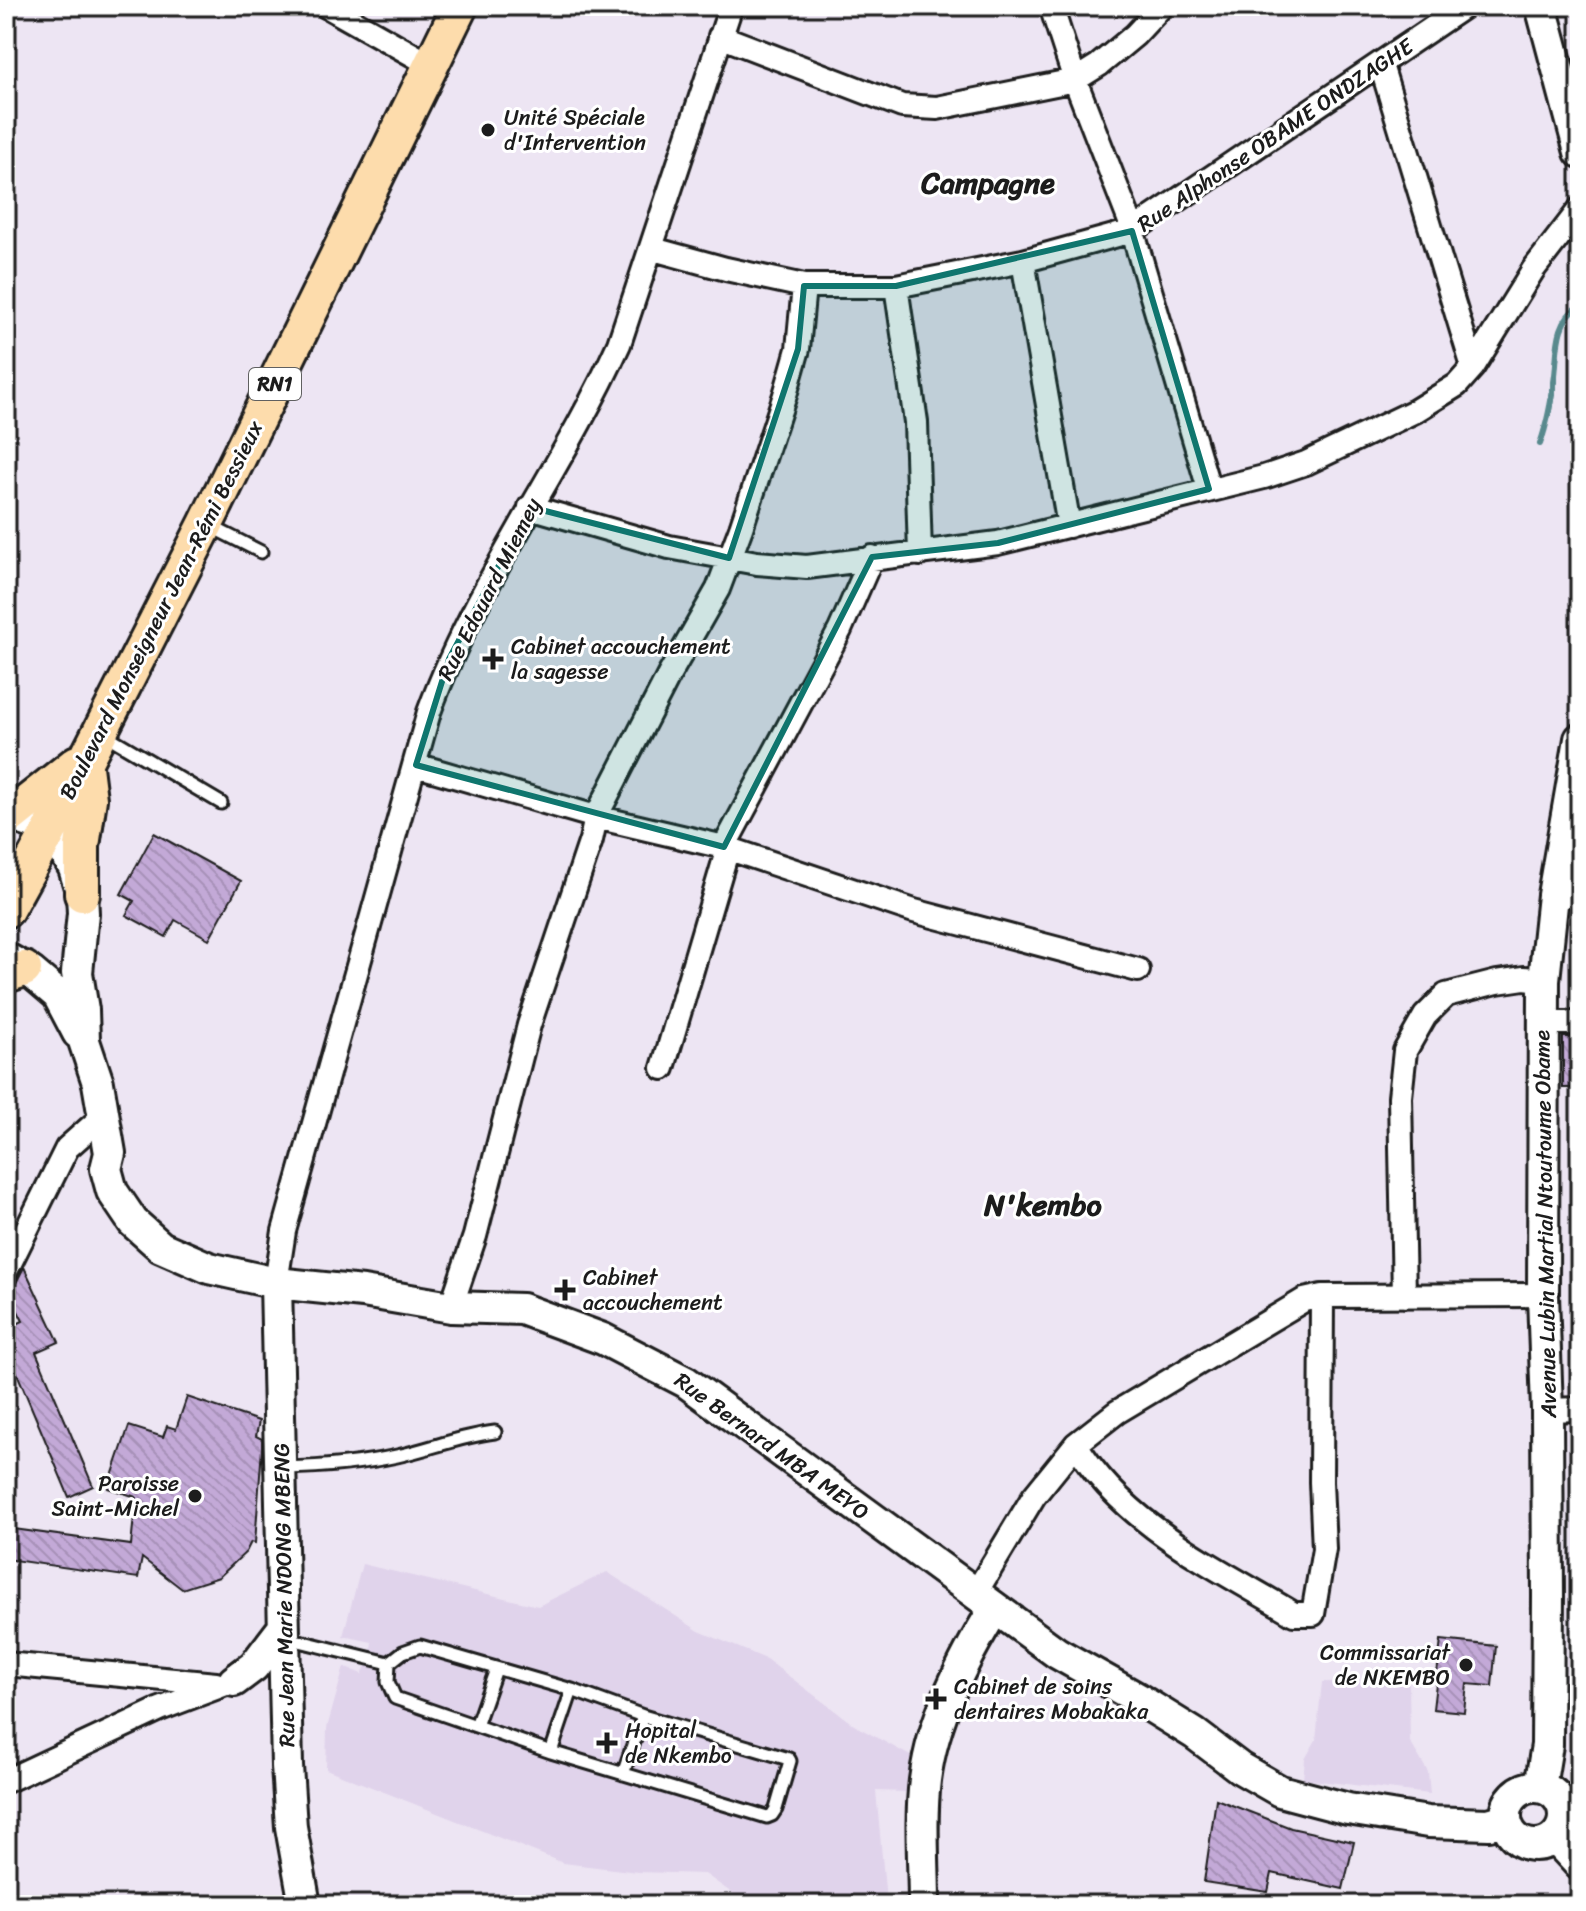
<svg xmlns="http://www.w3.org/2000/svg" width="1586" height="1911" viewBox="0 0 1586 1911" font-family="Sriracha,sans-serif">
  <defs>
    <pattern id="building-back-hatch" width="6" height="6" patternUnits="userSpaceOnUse" patternTransform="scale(2)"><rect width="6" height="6" fill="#c3a9d7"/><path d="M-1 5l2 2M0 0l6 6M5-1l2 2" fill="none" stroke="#a791b8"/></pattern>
  </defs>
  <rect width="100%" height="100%" fill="#ede5f3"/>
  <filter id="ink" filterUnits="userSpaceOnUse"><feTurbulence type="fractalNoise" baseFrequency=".0125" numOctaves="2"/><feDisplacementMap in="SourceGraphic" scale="16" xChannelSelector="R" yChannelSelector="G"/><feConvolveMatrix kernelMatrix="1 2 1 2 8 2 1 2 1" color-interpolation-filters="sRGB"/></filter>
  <g filter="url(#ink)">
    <!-- built -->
    <path fill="#e0d3eb" d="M362 1564 538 1606 607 1572 699 1631 766 1659 854 1725 914 1758 907 1792 876 1791 886 1900 871 1905H749L705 1874 638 1872 563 1863 326 1769 327 1728 344 1667 362 1674 370 1658 372 1642 343 1636Z
      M1322 1682 1409 1683 1410 1742 1428 1772 1430 1794 1303 1779 1305 1759 1316 1740Z"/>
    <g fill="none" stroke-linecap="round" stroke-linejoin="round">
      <!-- stream -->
      <path stroke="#58898d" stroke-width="6" d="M1540 444C1548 422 1552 398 1555 375 1558 349 1555 321 1580 305"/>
    </g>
    <!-- building -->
    <path fill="url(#building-back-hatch)" stroke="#1c1c1c" stroke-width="2" d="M154 833 241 881 209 939 175 920 166 937 126 915 134 901 121 894Z
      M1563 1037H1580V1088H1563Z
      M24 1267 59 1342 36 1352 93 1486 69 1497 6 1347V1329L23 1321 10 1295Z
      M187 1397 259 1421 256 1436 262 1439V1448L255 1543 251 1542 246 1552 219 1577 182 1589 142 1558 138 1578 6 1559V1528L131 1545 136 1497 108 1488 129 1426 163 1437 167 1426 176 1429Z
      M1441 1640 1496 1646 1492 1686 1467 1684 1464 1712 1433 1709Z
      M1216 1799 1291 1828 1354 1842 1343 1889 1272 1873 1268 1892 1204 1882Z"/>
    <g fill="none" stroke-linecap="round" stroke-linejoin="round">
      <!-- lane casing -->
      <g stroke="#1c1c1c" stroke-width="17">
        <path id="lane" d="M210 526 261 552
          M104 734 221 803
          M284 1468C321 1467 360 1464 397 1456 430 1449 461 1436 495 1432
          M287 1638 389 1663
          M420 1646 572 1690 643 1716 789 1759 790 1761 776 1809 772 1815 767 1817 551 1752 395 1698 388 1682 389 1663 403 1652Z
          M476 1726 496 1669
          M551 1752 572 1690
          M623 1774 643 1716"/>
      </g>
      <!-- street casing -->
      <g stroke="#1c1c1c" stroke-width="28">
        <path id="street" d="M326 6 431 65
          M1051 6 1075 80 1129 219 1209 489
          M720 36 902 106 937 108 1075 80 1099 65 1135 35 1162 6
          M1381 65 1473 367
          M653 249 726 269 804 286H896L1023 261 1132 231 1465 6
          M1023 261 1069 526
          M896 286 916 422 920 554
          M530 507 669 547 757 563 807 567 998 543 1264 477 1306 463 1415 411 1457 385 1473 367 1533 270 1580 209
          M416 765 596 817 724 847 914 911 1138 970
          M724 847 840 630 872 557
          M1553 895H1580
          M1543 1023H1580
          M663 1068 728 848
          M6 1271 67 1148 103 1116
          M276 1283 284 1231 429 712C477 581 562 470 619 344L731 6
          M1404 1296 1400 1097 1405 1051 1425 1016 1446 995 1497 982 1524 978 1544 980
          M451 1307 475 1236 529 1025 591 840 596 817 669 675 718 589 741 528 785 395 798 349 804 286
          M1547 1410 1580 1409
          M1076 1444C1124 1525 1216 1567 1294 1614H1313L1324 1549 1321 1482 1322 1296
          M975 1594 1034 1496 1076 1444 1117 1412 1304 1300 1322 1296 1543 1295
          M6 1664 216 1684
          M6 1781 160 1709 234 1681"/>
      </g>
      <!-- secondary casing -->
      <g stroke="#1c1c1c" stroke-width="36">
        <path id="secondary" d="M1541 6 1580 152
          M6 818H18L33 823 48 834 65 852 74 868 82 894 83 913 77 973 83 1010 84 1041 98 1083 110 1153 106 1169 112 1191 133 1222 161 1247 209 1268 276 1283 363 1292 451 1307 522 1309 603 1339 686 1382 1057 1653 1137 1698 1195 1734 1240 1768 1280 1791 1348 1809 1428 1822 1489 1824 1506 1819
          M6 958 31 972 58 995 78 1033
          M276 1283 287 1766 291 1827 305 1905
          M234 1681 254 1666 283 1628
          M1506 1816a29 29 0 1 1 58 0a29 29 0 1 1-58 0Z
          M1540 1787 1547 1745 1548 1596 1547 1410 1543 1295 1544 980 1553 895 1580 739
          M1555 1838 1580 1865
          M924 1905C924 1864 920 1821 925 1780 933 1718 963 1660 995 1608"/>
      </g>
      <!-- primary casing -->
      <g stroke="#1c1c1c" stroke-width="40">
        <path id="primary" d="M8 818 77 763
          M82 894V846L89 799 84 759
          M6 910 48 834 206 524 460 6
          M6 975 24 969"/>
      </g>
      <!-- lane -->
      <use href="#lane" stroke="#fff" stroke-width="11"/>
      <!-- street -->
      <use href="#street" stroke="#fff" stroke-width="22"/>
      <!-- secondary -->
      <use href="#secondary" stroke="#fff" stroke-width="30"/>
      <!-- primary -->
      <use href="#primary" stroke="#fddcac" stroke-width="34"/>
    </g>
  </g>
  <!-- marked area -->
  <path fill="#0f766e" fill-opacity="0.2" stroke="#0f766e" stroke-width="6" stroke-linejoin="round" d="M1132 231 1209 489 998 543 872 557 724 847 416 765 449 659 530 507 729 558 798 349 804 286H896Z"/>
  <!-- markers -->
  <g fill="#1c1c1c" stroke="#fff" stroke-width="3">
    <circle cx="488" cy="130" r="8"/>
    <path d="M489 647h8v8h8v8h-8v8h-8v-8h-8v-8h8z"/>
    <path d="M561 1278h8v8h8v8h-8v8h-8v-8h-8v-8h8z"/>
    <circle cx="195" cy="1496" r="8"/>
    <circle cx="1466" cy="1665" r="8"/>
    <path d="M932 1687h8v8h8v8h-8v8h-8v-8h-8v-8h8z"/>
    <path d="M603 1731h8v8h8v8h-8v8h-8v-8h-8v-8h8z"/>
  </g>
  <g text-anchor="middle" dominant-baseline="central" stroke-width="6" stroke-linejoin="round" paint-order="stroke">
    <!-- shield labels -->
    <rect fill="#fff" stroke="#606060" stroke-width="2" x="249" y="368" width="52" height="32" rx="6"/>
    <g font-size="20" font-weight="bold" fill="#1c1c1c">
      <text x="275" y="384">RN1</text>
    </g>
    <!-- poi labels -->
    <g font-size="22" fill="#1c1c1c" stroke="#fff" text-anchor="start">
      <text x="504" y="117">Unité Spéciale<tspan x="504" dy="25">d'Intervention</tspan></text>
      <text x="511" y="646">Cabinet accouchement<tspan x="511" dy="25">la sagesse</tspan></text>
      <text x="583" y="1277">Cabinet<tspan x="583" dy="25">accouchement</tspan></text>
      <text x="179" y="1483" text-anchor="end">Paroisse<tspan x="179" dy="25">Saint-Michel</tspan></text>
      <text x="1450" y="1652" text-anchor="end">Commissariat<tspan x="1450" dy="25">de NKEMBO</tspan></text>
      <text x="954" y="1686">Cabinet de soins<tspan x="954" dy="25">dentaires Mobakaka</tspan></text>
      <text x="625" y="1730">Hopital<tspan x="625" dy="25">de Nkembo</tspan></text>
    </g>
    <!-- street labels -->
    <g font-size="22" fill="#1c1c1c" stroke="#fff">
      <text transform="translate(1275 135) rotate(-34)">Rue Alphonse OBAME ONDZAGHE</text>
      <text transform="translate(489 589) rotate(-63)">Rue Edouard Miemey</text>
      <text transform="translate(161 610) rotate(-63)">Boulevard Monseigneur Jean-Rémi Bessieux</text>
      <text transform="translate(1545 1224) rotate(-91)">Avenue Lubin Martial Ntoutoume Obame</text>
      <text transform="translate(772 1446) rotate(36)">Rue Bernard MBA MEYO</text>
      <text transform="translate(284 1595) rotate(-91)">Rue Jean Marie NDONG MBENG</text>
    </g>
    <!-- district labels -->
    <g font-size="30" font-weight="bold" fill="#1c1c1c" stroke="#fff">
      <text x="988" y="183">Campagne</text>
      <text x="1043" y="1205">N'kembo</text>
    </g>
  </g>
  <!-- margin -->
  <rect width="1586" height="1911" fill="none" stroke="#fff" stroke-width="32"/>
  <rect x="16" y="16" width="1554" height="1879" fill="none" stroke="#1c1c1c" stroke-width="3" filter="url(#ink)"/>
</svg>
